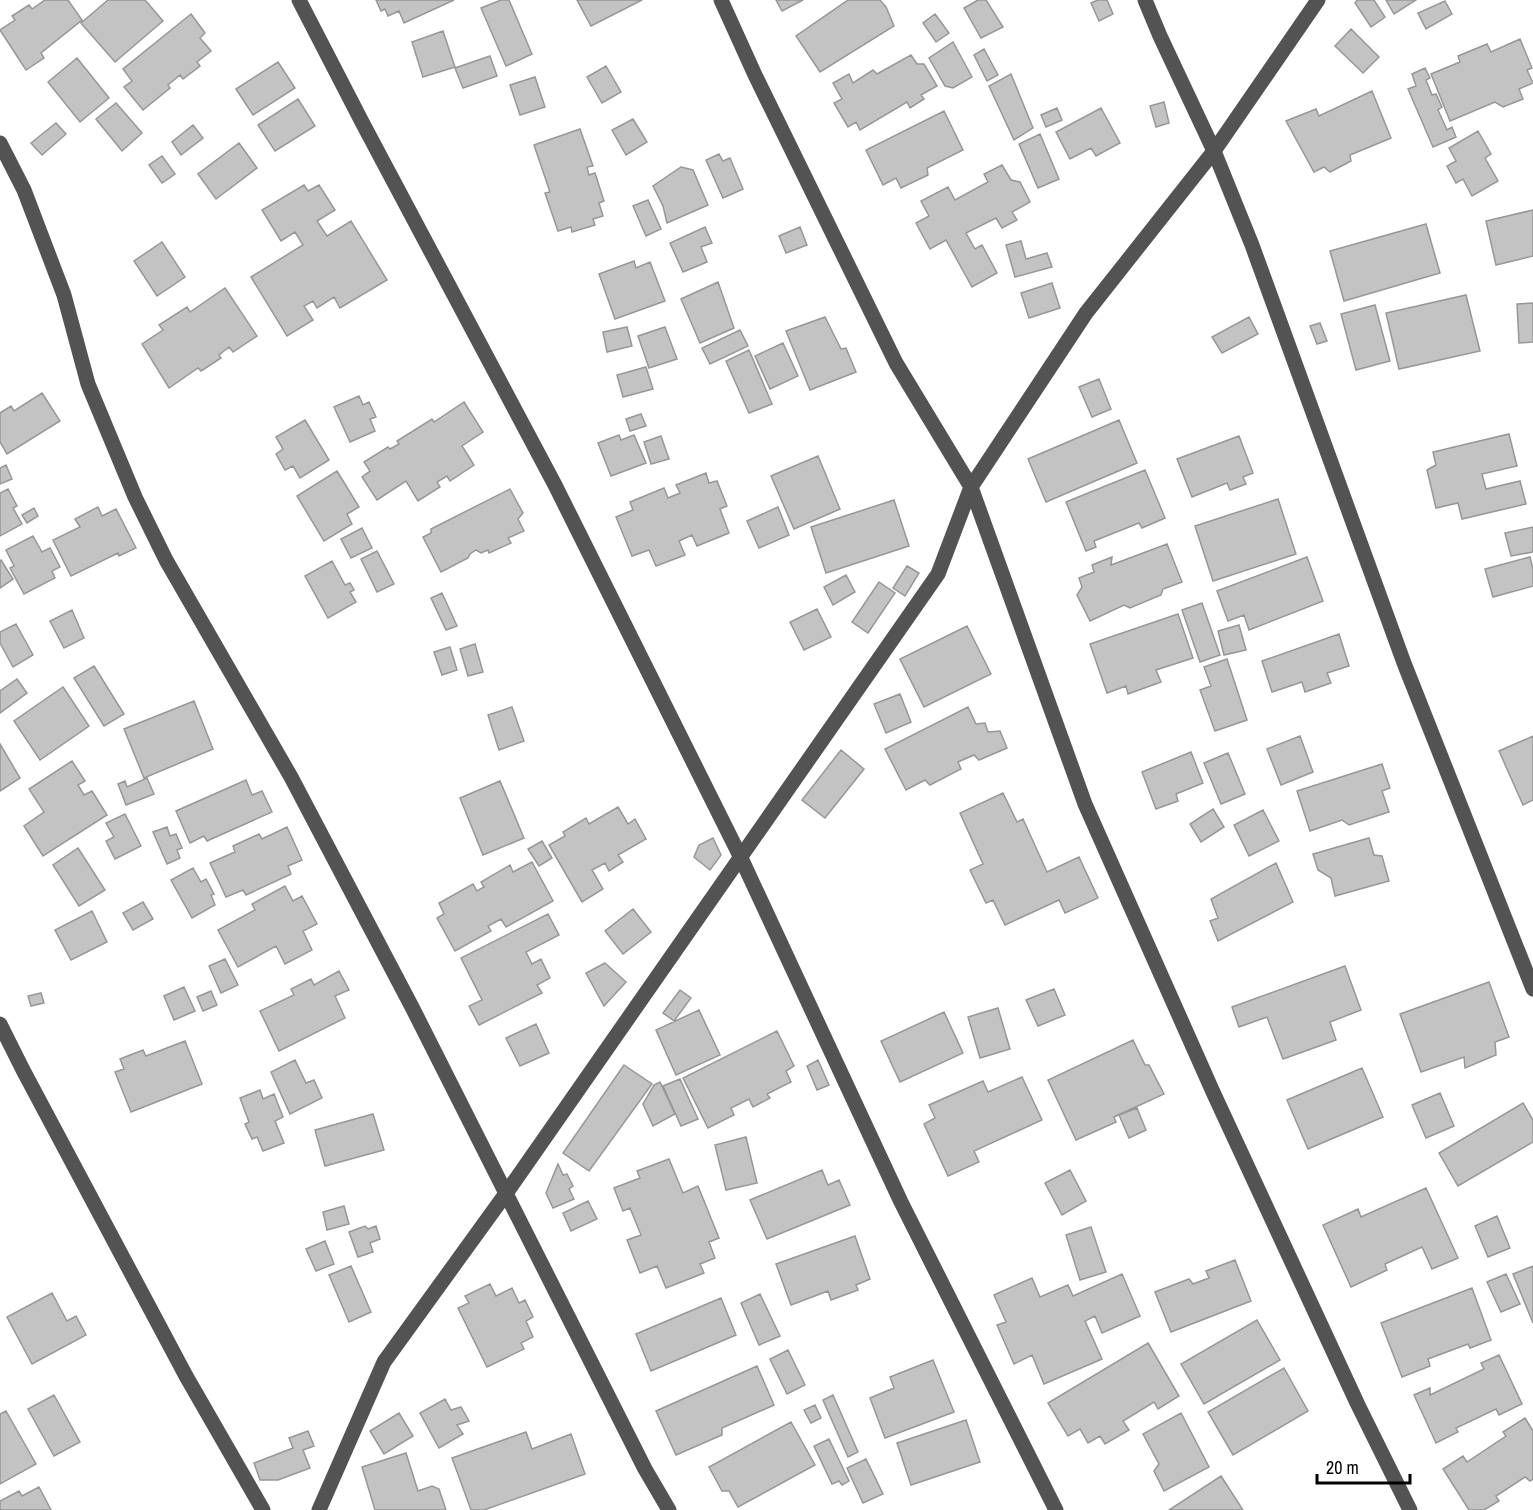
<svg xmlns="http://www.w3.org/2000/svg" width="1533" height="1510" viewBox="0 0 1533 1510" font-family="'Archivo Narrow',sans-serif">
  <rect width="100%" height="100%" fill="#fff"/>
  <!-- building -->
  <path fill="#c3c3c3" stroke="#979797" stroke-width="1.5" d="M45 0H68L82 20 41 53 44 58 26 70 0 30 15 20 12 16 29 5 32 9Z
    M108 0H145L163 21 115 62 81 23Z
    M376 0H454L404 23 399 11 388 16 385 9 381 11Z
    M501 0H509L532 54 506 66 481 8Z
    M577 0H642L591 26Z
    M776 0H803L782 11Z
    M848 0H880L886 7 894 26 820 72 796 36Z
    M978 0H986L1003 27 981 38 964 8Z
    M1098 0H1107L1113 14 1099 21 1091 3Z
    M1357 0H1374L1385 17 1371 27 1355 3Z
    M1386 0H1416L1394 14Z
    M1445 1 1452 14 1426 29 1418 13Z
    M191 14 205 33 200 38 211 51 197 62 200 66 183 79 180 75 168 85 170 88 143 110 124 87 132 81 123 69Z
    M935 14 949 33 936 42 923 23Z
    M1351 29 1379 57 1363 73 1335 46Z
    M443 31 455 67 423 77 412 42Z
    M1520 39 1532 68 1527 70 1533 83 1519 89 1523 99 1503 107 1495 102 1450 121 1431 74 1460 62 1458 56 1487 44 1491 52Z
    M953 42 972 77 953 88 945 86 929 58Z
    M984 49 998 75 987 81 974 55Z
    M911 55 917 64H924L937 86 921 95 924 99 910 108 907 102 860 130 856 122 848 127 834 103 842 99 833 83 849 74 853 83 873 70 877 74Z
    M490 56 497 76 463 88 455 68Z
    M77 58 109 98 80 122 48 82Z
    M278 62 295 88 253 115 236 89Z
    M606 66 621 92 602 103 587 77Z
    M1425 68 1430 78 1426 80 1432 95 1436 94 1442 107 1438 110 1447 130 1452 127 1456 137 1433 147 1408 89 1416 86 1412 74Z
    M1011 74 1033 128 1014 140 989 86Z
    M535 77 545 107 520 115 510 85Z
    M1372 91 1391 138 1350 155 1351 161 1330 172 1324 167 1314 172 1286 121 1316 109 1319 116Z
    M298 99 315 126 275 151 258 125Z
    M1164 102 1169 123 1156 127 1150 106Z
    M116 103 142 133 122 151 96 119Z
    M1057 108 1062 120 1046 127 1041 115Z
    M1101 108 1120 143 1096 156 1091 148 1070 159 1056 132Z
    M944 111 963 150 927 168 928 175 901 188 896 178 883 185 866 150Z
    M633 119 647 142 626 155 612 130Z
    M56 123 66 134 42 155 31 143Z
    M193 125 203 138 181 155 172 142Z
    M580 129 593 166 587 167 589 175 595 173 604 201 599 203 603 216 593 219 595 225 572 232 571 227 558 231 545 193 550 192 534 145Z
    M1478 131 1491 154 1485 158 1498 181 1472 196 1463 179 1456 183 1447 166 1456 161 1449 148Z
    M1040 134 1059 179 1038 188 1019 144Z
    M239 143 257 168 216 199 198 174Z
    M719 154 723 161 730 158 743 189 723 198 706 160Z
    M162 156 175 174 162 183 149 165Z
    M1002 165 1011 180 1020 182 1030 202 1012 212 1017 220 1002 228 996 218 966 233 975 249 982 245 997 273 972 287 946 240 930 249 916 223 929 216 921 201 948 187 955 200 988 182 984 174Z
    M681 167 693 170 708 205 667 223 663 206 653 186Z
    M304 185 308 191 319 185 335 210 317 221 327 236 351 221 387 280 340 308 334 297 317 308 313 301 304 306 313 320 287 336 251 277 303 245 295 232 281 241 262 210Z
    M648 200 661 229 646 236 633 206Z
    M1533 210V256L1496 265 1486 221Z
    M1426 224 1440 273 1344 301 1330 251Z
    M705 227 712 243 701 247 707 262 683 272 670 243Z
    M800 227 807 245 786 253 779 236Z
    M1021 241 1026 259 1047 253 1052 267 1015 277 1006 245Z
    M162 242 185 277 157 296 134 261Z
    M634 261 636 268 650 262 665 301 615 319 599 274Z
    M718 282 734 328 700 343 681 299Z
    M1052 283 1060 308 1029 318 1021 293Z
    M225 288 257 336 233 352 229 347 219 355 221 358 201 371 198 368 169 388 142 344 163 330 159 325 187 307 190 312Z
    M1466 295 1480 351 1399 369 1386 313Z
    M1533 303V342L1519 343 1517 304Z
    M1375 305 1390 361 1356 370 1341 314Z
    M825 317 841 349 846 348 856 372 810 390 786 331Z
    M1249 317 1258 334 1222 353 1212 337Z
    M1320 323 1327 341 1317 344 1310 326Z
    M627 327 632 346 607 352 603 332Z
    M665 327 677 359 649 368 638 336Z
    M740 330 748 346 710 364 702 348Z
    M783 343 798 376 770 389 755 356Z
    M749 350 772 404 749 413 726 361Z
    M646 367 653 389 623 397 617 375Z
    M1099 379 1111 409 1092 417 1079 387Z
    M42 393 60 421 7 454 0 442V413L11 406 14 411Z
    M359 396 363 405 369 402 376 417 370 419 375 431 350 442 334 407Z
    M464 402 483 432 462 446 474 465 450 481 447 476 437 482 440 487 418 501 406 481 377 500 362 477 370 471 364 462 388 447 390 449 399 444 397 441 432 419 434 422Z
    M641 414 646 426 630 431 626 419Z
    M305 420 329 460 300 478 293 466 285 470 276 454 283 449 276 437Z
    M1119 420 1137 463 1046 502 1028 459Z
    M1509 434 1517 466 1482 474 1486 489 1520 481 1526 504 1462 519 1458 503 1436 508 1427 470 1436 465 1433 452Z
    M619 435 621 440 634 435 646 463 611 476 598 443Z
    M661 436 669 459 651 464 644 442Z
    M1239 436 1253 473 1243 477 1246 484 1230 490 1227 483 1192 497 1177 459Z
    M818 456 840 509 794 529 771 476Z
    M6 465 12 479 0 484V468Z
    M1145 470 1165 518 1142 528 1139 523 1094 541 1096 547 1086 551 1066 502Z
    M337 471 359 507 347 514 352 524 324 541 297 496Z
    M706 473 709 483 717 481 727 506 720 509 729 533 697 546 692 535 679 541 685 555 656 566 649 550 632 556 616 517 633 510 630 502 664 488 668 498 680 493 676 485Z
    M8 489 17 506 13 508 22 524 0 536V493Z
    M510 489 523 513 518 519 524 531 508 538 511 543 489 553 488 550 481 553 476 550 470 554 468 558 441 572 423 537 431 533V529Z
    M1278 499 1296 554 1213 581 1195 526Z
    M894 500 909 546 826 573 811 527Z
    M98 507 102 516 116 509 136 548 119 556 118 553 71 576 53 540 80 527 75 519Z
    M778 507 789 535 759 548 747 521Z
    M34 508 38 516 27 523 22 515Z
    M1533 527V552L1511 556 1505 533Z
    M362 528 372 548 351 558 341 539Z
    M33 536 42 552 50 548 60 567 52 571 55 578 24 594 10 568 14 566 6 550Z
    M1167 544 1182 582 1163 589 1161 595 1130 608 1124 605 1090 621 1077 595 1082 587 1079 578 1094 572 1092 565 1112 557 1111 565Z
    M377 551 394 584 377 592 361 559Z
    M1307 557 1323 601 1249 630 1244 615 1228 621 1217 591Z
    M1530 557 1533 569V586L1493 597 1485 569Z
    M1 560 13 579 0 588V561Z
    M332 561 345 585 350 583 354 590 350 592 356 602 328 618 305 576Z
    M907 566 919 573 905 596 893 588Z
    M846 575 855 592 833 605 824 587Z
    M879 582 895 593 868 633 852 622Z
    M442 593 457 626 446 630 431 598Z
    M1202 603 1220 655 1200 662 1182 610Z
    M817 609 831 637 804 650 790 622Z
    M72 610 84 638 64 648 50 621Z
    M1178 614 1193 658 1156 670 1161 682 1128 694 1126 686 1107 693 1090 644Z
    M16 624 33 655 13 667 0 643V632Z
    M1239 625 1246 650 1224 655 1218 631Z
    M967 626 991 674 924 707 900 659Z
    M1339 634 1349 666 1327 673 1331 683 1305 692 1302 682 1272 692 1262 661Z
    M475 644 483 672 468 676 460 649Z
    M450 647 457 670 442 675 434 652Z
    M1227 659 1247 720 1215 731 1200 690 1211 686 1204 667Z
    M94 666 124 714 104 726 74 678Z
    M17 679 27 693 0 713V691Z
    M63 687 89 726 40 760 14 721Z
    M900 694 911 722 886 733 874 704Z
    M194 701 213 749 144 778 124 729Z
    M512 707 524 741 499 750 488 715Z
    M968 707 976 724 985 723 988 732 1000 731 1007 748 979 760 974 755 958 762 961 769 930 785 925 780 906 790 885 749Z
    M1300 736 1313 772 1281 785 1267 749Z
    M1533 736V800L1523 805 1499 751Z
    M0 744 20 778 0 791Z
    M841 750 864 769 825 818 802 800Z
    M1191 752 1203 783 1176 794 1178 801 1156 809 1142 772Z
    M1228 753 1245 794 1221 804 1204 763Z
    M72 761 85 781 78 785 84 795 92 791 107 815 43 856 24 826 44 812 29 789Z
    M1382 764 1390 788 1382 791 1389 812 1349 825 1342 820 1310 831 1297 791Z
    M147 778 154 794 126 805 118 784 125 781 127 787Z
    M246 780 252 795 262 791 272 812 207 841 204 836 190 843 176 811Z
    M500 781 524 838 483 855 460 798Z
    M1003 793 1017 822 1023 819 1047 872 1079 857 1098 898 1065 913 1059 900 1005 925 993 900 986 903 970 870 983 864 960 813Z
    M618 807 628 824 635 819 646 839 618 855 623 862 609 871 605 863 592 870 603 889 582 902 549 845 565 836 563 832 586 818 589 824Z
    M1213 809 1224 827 1201 842 1190 824Z
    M1263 810 1279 841 1249 856 1234 825Z
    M125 814 141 846 115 859 106 841 114 837 106 823Z
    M167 827 170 836 176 834 182 848 177 850 180 858 167 864 153 832Z
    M287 827 302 860 288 866 291 874 246 895 243 890 226 897 210 863 235 852 233 846 259 834 262 839Z
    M713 838 721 855 710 870 694 857 699 845Z
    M1369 838 1374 855 1382 856 1389 881 1335 896 1331 878 1318 870 1313 854Z
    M542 841 552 858 539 866 528 849Z
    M78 848 105 890 79 906 53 865Z
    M532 862 553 901 506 927 501 919 488 926 491 931 455 951 437 918 444 914 439 903 473 884 477 891 484 887 481 882 510 865 513 872Z
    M1276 863 1293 902 1218 941 1210 921 1218 918 1211 899Z
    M193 868 201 882 206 879 214 894 211 895 215 905 192 918 171 880Z
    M285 886 293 901 302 896 317 924 303 931 312 950 285 964 276 946 238 967 218 930 255 910 252 904Z
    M143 902 153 919 133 930 123 913Z
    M633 909 651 932 623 954 605 931Z
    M92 911 107 942 71 960 55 930Z
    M548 914 559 935 526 952 532 964 541 959 550 978 537 985 542 993 479 1025 469 1006 482 1000 461 958Z
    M225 959 238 985 221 993 209 966Z
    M605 963 626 982 604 1006 586 973Z
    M1345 966 1361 1010 1330 1022 1336 1040 1283 1059 1267 1017 1239 1027 1232 1007Z
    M339 971 349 990 335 996 345 1018 279 1051 260 1011 294 995 291 989 311 979 314 985Z
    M1489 982 1509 1037 1495 1042 1496 1055 1465 1068 1464 1057 1421 1072 1400 1014Z
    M184 987 195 1011 174 1020 164 996Z
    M1054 989 1065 1015 1038 1026 1026 1000Z
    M680 990 691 998 674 1021 663 1013Z
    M211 991 217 1005 203 1011 197 997Z
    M41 993 44 1003 31 1006 28 996Z
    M998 1008 1010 1049 980 1058 968 1017Z
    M699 1010 720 1055 676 1075 656 1030Z
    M944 1012 963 1053 900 1082 881 1041Z
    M536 1024 549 1053 520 1066 506 1038Z
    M777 1031 794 1066 786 1071 791 1082 767 1094 770 1098 753 1107 749 1099 731 1108 734 1115 708 1128 683 1078Z
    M1133 1040 1145 1065H1149L1164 1094 1114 1117 1116 1122 1076 1140 1048 1080Z
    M185 1041 202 1084 131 1112 115 1072 124 1069 120 1059 143 1050 146 1056Z
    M295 1060 306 1083 314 1080 322 1098 290 1114 271 1072Z
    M818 1060 829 1085 817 1090 807 1066Z
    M624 1065 652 1084 589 1171 563 1153Z
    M1362 1068 1383 1117 1308 1149 1287 1100Z
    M1022 1077 1042 1120 974 1151 979 1162 948 1176 924 1124 935 1118 929 1105 983 1081 988 1092Z
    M680 1079 698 1119 681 1126 663 1086Z
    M660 1082 675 1114 653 1126 643 1104 654 1085Z
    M260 1090 263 1099 274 1094 283 1117 275 1121 284 1143 263 1151 257 1137 252 1139 245 1124 249 1122 240 1098Z
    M1440 1093 1454 1126 1426 1138 1412 1105Z
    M1523 1103 1533 1120V1142L1458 1186 1439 1153Z
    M1137 1108 1146 1130 1129 1138 1119 1115Z
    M373 1114 384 1150 325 1166 315 1130Z
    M746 1137 757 1183 726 1190 715 1145Z
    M669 1159 683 1193 698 1186 719 1238 709 1242 715 1258 700 1264 704 1273 666 1288 657 1266 640 1273 627 1240 641 1235 630 1208 623 1211 614 1188 640 1178 637 1171Z
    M558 1164 563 1175 567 1174 573 1186 569 1189 574 1199 553 1208 546 1193Z
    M822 1170 828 1185 839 1180 850 1205 767 1239 750 1200Z
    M1070 1170 1086 1201 1062 1215 1045 1183Z
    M1426 1188 1458 1258 1432 1269 1422 1247 1385 1264 1387 1270 1351 1287 1323 1225 1358 1209 1361 1217Z
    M588 1201 597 1219 571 1231 563 1213Z
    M344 1206 349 1224 327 1230 323 1212Z
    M1497 1216 1510 1248 1488 1257 1475 1226Z
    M365 1226 368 1229 376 1226 380 1239 370 1243 373 1252 358 1257 349 1232Z
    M1091 1227 1106 1272 1080 1280 1066 1235Z
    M855 1236 870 1279 856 1285 858 1290 831 1300 828 1291 791 1305 776 1264Z
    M325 1241 334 1264 316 1271 306 1249Z
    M1235 1260 1251 1301 1171 1332 1155 1292 1189 1279 1193 1284 1209 1278 1206 1271Z
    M351 1266 371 1312 349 1322 329 1275Z
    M1533 1266V1323L1513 1274Z
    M1122 1274 1140 1316 1102 1333 1095 1316 1085 1321 1102 1359 1044 1384 1032 1355 1014 1364 997 1325 1006 1322 994 1295 1032 1278 1040 1297 1068 1285 1073 1296Z
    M1506 1274 1520 1304 1501 1312 1487 1282Z
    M490 1284 496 1296 512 1288 519 1303 525 1300 533 1317 526 1321 533 1337 521 1343 524 1349 487 1367 458 1308 469 1303 465 1296Z
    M1472 1288 1491 1340 1470 1348 1468 1344 1428 1359 1430 1366 1402 1377 1381 1323Z
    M52 1293 67 1321 76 1316 86 1335 32 1364 7 1317Z
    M760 1294 780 1336 759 1345 741 1303Z
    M721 1298 736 1335 651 1371 636 1334Z
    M1257 1320 1280 1360 1204 1404 1181 1364Z
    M1148 1343 1179 1396 1158 1409 1154 1402 1123 1421 1129 1430 1105 1444 1100 1436 1088 1443 1080 1429 1068 1436 1048 1403Z
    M788 1350 805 1385 787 1394 770 1359Z
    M1499 1355 1522 1404 1499 1415 1496 1409 1456 1428 1458 1432 1436 1443 1414 1395 1430 1388V1395L1484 1369 1481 1363Z
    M933 1360 954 1412 885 1438 870 1398 894 1388 890 1377Z
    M757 1366 774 1405 722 1428V1435L676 1455 656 1411Z
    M1284 1368 1308 1411 1233 1455 1208 1412Z
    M54 1395 80 1442 54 1456 28 1409Z
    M833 1395 858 1452 848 1457 823 1400Z
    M445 1399 451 1410 461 1407 469 1421 457 1425 463 1434 439 1448 420 1413Z
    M815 1405 821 1418 811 1423 804 1410Z
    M6 1411 36 1464 0 1484V1414Z
    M399 1413 413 1436 384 1454 370 1431Z
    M1181 1413 1209 1467 1164 1491 1154 1471 1159 1464 1143 1434Z
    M1525 1418 1533 1431V1479L1530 1481 1525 1477 1496 1496 1499 1501 1484 1510H1469L1443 1469 1463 1456 1467 1462 1506 1436 1503 1432Z
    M966 1420 980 1462 911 1485 897 1443Z
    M791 1422 815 1465 738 1507 729 1491H722L709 1467Z
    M308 1431 314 1446 303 1450 310 1468 278 1480H260L254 1463 293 1448 289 1438Z
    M526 1432 532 1449 571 1434 585 1474 484 1510H471L452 1458Z
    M829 1439 849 1481 842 1485 839 1481 832 1484 814 1446Z
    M406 1453 418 1491 432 1486 439 1489 446 1510H375L362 1467Z
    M866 1459 883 1494 863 1503 847 1468Z
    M1221 1476 1243 1510H1169Z
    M39 1487 51 1510H0V1501L19 1491 22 1496Z"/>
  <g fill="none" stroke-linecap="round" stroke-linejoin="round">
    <!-- minor -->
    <path stroke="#535353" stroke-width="15" d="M299 0 362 122 555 485 741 858 901 1202 1056 1510
      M721 0 755 75 896 363 971 487 1085 804 1213 1092 1358 1405 1410 1510
      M1145 0 1160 36 1214 151 1252 245 1404 663 1533 989
      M0 143 24 190 64 295 88 384 135 497 166 560 291 777 413 1009 645 1469 669 1510
      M0 1024 23 1070 186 1376 263 1510
      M319 1510 384 1362 507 1192 938 574 971 487 1086 313 1214 151 1318 0"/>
  </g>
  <!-- scale -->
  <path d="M1317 1474v9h93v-9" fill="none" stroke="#000000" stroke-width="3"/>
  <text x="1326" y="1474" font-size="18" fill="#000000" stroke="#ffffff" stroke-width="4.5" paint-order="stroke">20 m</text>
</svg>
